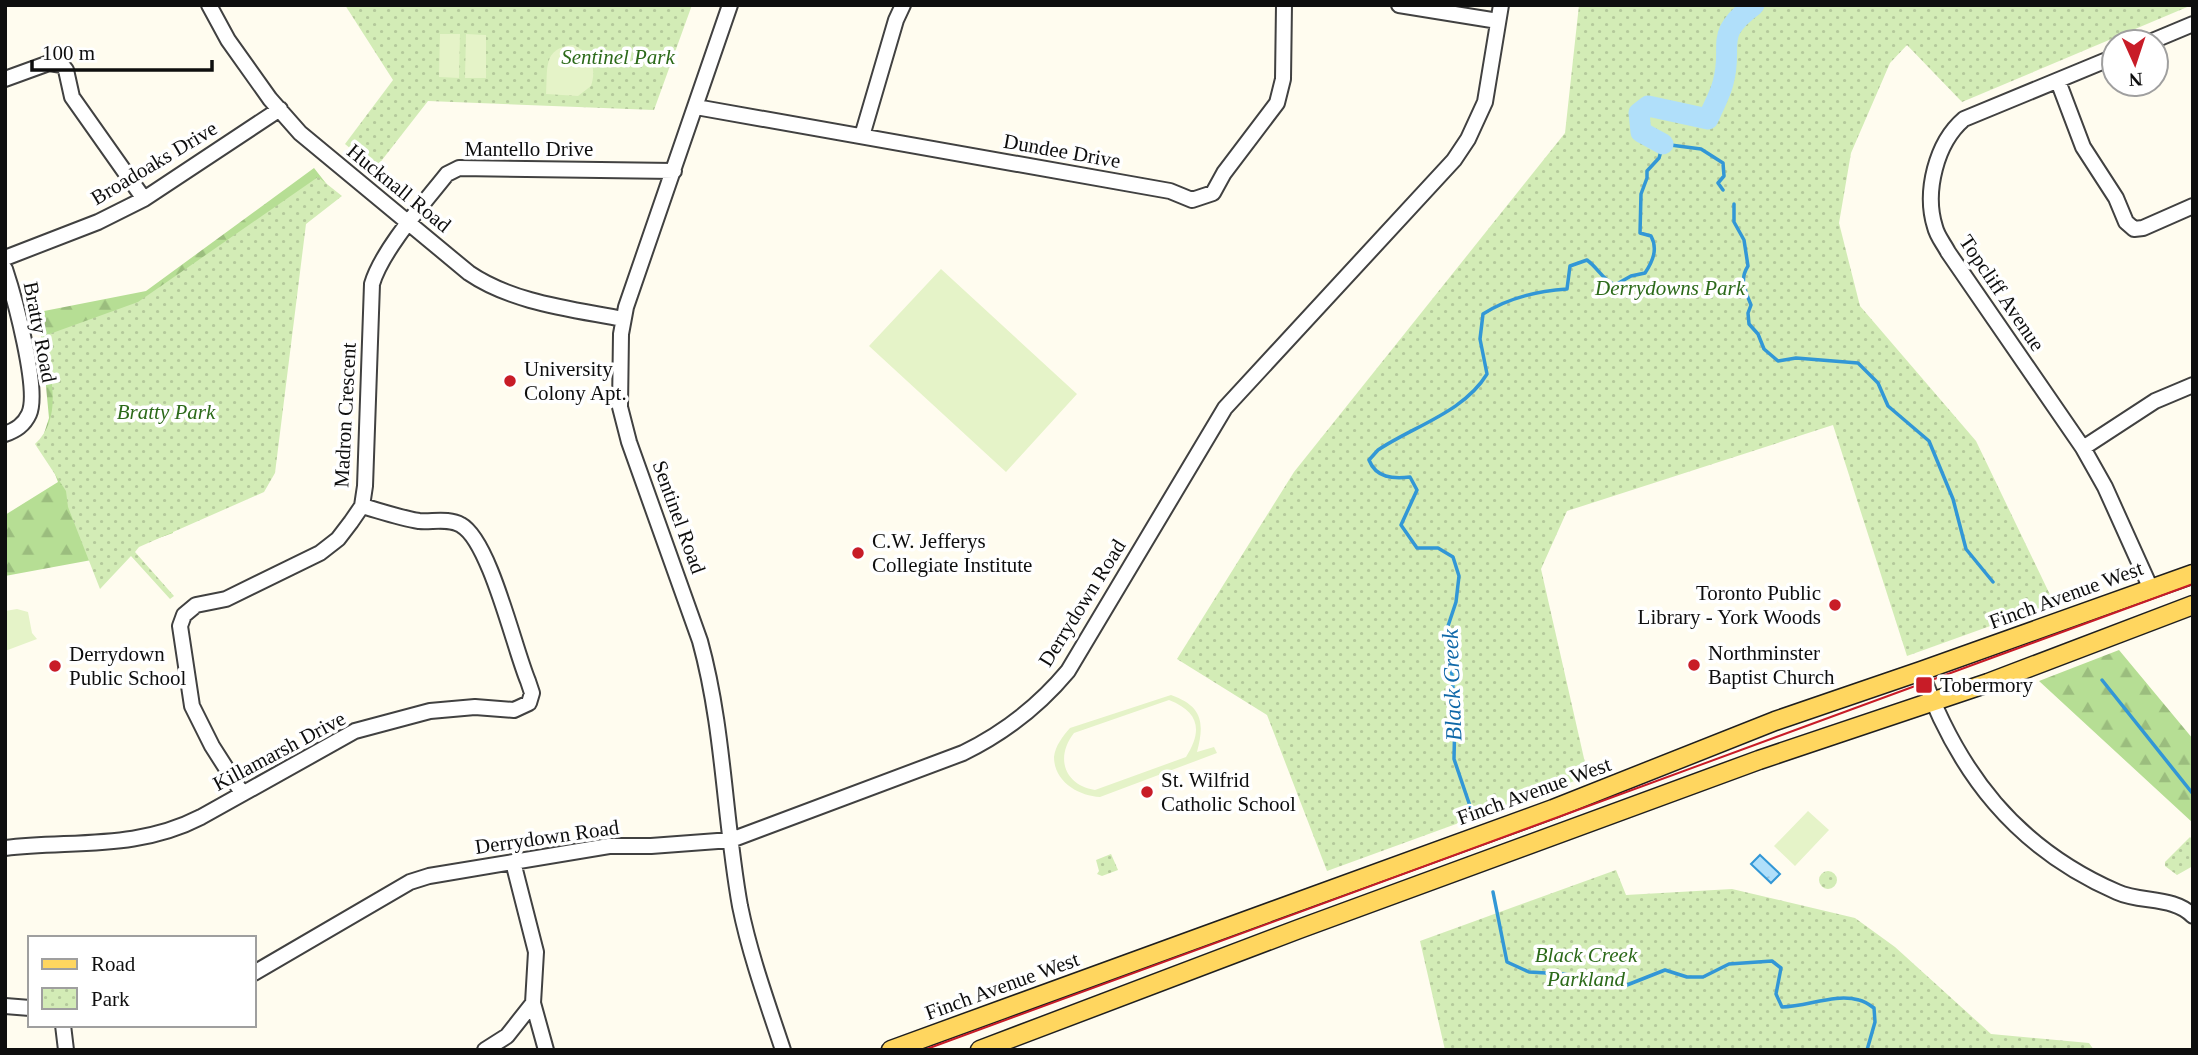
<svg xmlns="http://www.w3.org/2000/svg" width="2198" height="1055" viewBox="0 0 2198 1055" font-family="Georgia,serif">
  <defs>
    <pattern id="forest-firs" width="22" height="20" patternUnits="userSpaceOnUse" patternTransform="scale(1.75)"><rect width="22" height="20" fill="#b6de94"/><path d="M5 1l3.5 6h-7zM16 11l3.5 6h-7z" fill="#9bbd7e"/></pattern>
    <pattern id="park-dots" width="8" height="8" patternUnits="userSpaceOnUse" patternTransform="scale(1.75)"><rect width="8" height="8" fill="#d3ecb6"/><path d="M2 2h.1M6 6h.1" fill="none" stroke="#b4c99b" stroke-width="1.8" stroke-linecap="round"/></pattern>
    <pattern id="water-ripples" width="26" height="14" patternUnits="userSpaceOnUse" patternTransform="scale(1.75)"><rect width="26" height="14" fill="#b0dffa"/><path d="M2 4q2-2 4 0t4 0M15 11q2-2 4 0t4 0" fill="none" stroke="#96bed5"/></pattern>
  </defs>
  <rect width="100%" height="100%" fill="#fffcef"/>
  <!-- forest -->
  <path fill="url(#forest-firs)" d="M314 168 332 191 299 217 152 445 173 533 97 559 5 576V515L58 482 42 440 49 418 39 312 146 291Z
    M2119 650 2193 739V823L2039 681Z"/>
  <!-- park -->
  <path fill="url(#park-dots)" d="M345 5H692L654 110 428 101 375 169 345 144 393 80Z
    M1579 5H2192L1962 102 1907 45 1890 63 1851 153 1839 223 1860 306 1976 441 2054 603 1907 656 1833 425 1567 511 1541 569 1588 776 1327 871 1267 715 1177 659 1294 472 1565 133Z
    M318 177 342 196 306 224 275 473 264 492 139 547 135 552 174 596 170 599 131 556 100 589 68 507 66 491 35 444C65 416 49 371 44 336L138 302Z
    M2190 837 2193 840V866L2177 875 2165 866V862Z
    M1111 854 1118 870 1102 876 1097 874 1099 871 1096 860Z
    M1616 870 1626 895 1732 889 1855 918 1895 947 1991 1034 2089 1043 2094 1050H1445L1420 941Z
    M1819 880a9 9 0 1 1 18 0a9 9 0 1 1-18 0Z"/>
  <!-- pitch -->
  <path fill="#e5f3c8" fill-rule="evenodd" d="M440 34H460L459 78 439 77Z
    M466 34 486 35V78H465Z
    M573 45C591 52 597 68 591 86L578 96 546 94C548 69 542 48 573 45Z
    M941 269 1077 394 1006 472 869 346Z
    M17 609 28 612 32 633 37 639 5 651V611Z
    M1171 695C1202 706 1205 722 1197 752L1214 747 1217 753 1100 797C1079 796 1054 782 1054 757 1055 746 1063 736 1070 728ZM1169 700C1199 712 1203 730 1186 757L1095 790C1064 785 1055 757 1074 733Z
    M1808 811 1829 830 1795 866 1774 846Z"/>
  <!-- water -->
  <path fill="url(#water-ripples)" stroke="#3297d6" stroke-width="2" d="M1760 855 1780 874 1771 883 1751 864Z"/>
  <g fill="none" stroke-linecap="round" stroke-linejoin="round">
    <!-- stream -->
    <path stroke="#3297d6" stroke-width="3.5" d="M1734 204V222L1744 240 1748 266C1739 280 1745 290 1751 305L1748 313 1749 324 1758 334 1764 349 1778 361 1796 358 1858 363 1878 383 1888 406 1929 441 1953 499 1966 549 1993 582
      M2102 680 2193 794
      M1471 809 1454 759 1455 713 1448 626 1456 602 1459 576 1453 557 1438 548H1417L1401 525 1417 490 1410 477C1393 479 1376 478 1369 460L1378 450C1414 426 1464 412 1487 374L1480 339 1483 314C1508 298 1537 291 1567 289L1570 266 1587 260C1598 268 1602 279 1615 285L1631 276 1645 273C1653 261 1658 249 1651 236L1640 233 1641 194 1647 178V171L1659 158 1663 144 1701 149 1723 163 1724 176 1718 183 1723 190
      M1493 892 1507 962 1529 972 1564 974 1600 983 1627 985 1665 970 1687 977H1703L1729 964 1772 961 1781 968 1776 994 1782 1007C1807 1007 1834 993 1859 1000 1864 1001 1870 1005 1874 1008L1875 1022 1867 1050"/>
    <!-- river -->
    <path stroke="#b0dffa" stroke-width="21" d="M1663 144 1641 132 1639 113 1648 106 1708 119C1713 107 1720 95 1723 83 1734 44 1712 36 1754 5"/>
    <!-- minor casing -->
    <g stroke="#414141" stroke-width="18">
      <path id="minor" d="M209 5 228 40 270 99 300 133 469 273C513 303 572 309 623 319
        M730 5 626 307 621 334 620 407 629 442 700 641C724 728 724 817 740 906 750 955 767 1002 783 1050
        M1399 5 1498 21
        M2150 42 2193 24
        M2114 57 1964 119C1936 143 1924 192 1935 227 1937 236 1944 244 1948 252L2083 448 2105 487 2151 589
        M5 79 49 63 62 65 66 70 72 97 144 199
        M2058 81 2083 147 2116 198 2126 222 2134 229 2143 228 2193 206
        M696 107 1170 191 1192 200 1213 193 1224 173 1277 103 1283 79 1284 5
        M862 136 896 20 903 5
        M5 258 98 222 144 199 280 109
        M5 269C14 296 40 390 29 414 24 425 16 430 5 434
        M2083 448 2155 401 2193 385
        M1921 671C1958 773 2016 848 2117 892 2141 903 2174 896 2193 916
        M242 793 212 746 192 706 180 626 184 615 196 605 226 599 320 553 338 539 351 522 362 506 365 486 372 284C382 250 424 203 447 174L459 168 674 171
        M5 848C74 840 137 850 201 817L355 731 430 711 475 707 514 710 529 703 532 693 528 681C514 648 490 541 461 525 449 518 433 522 419 521 400 518 380 511 362 506
        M513 862 536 952 533 1003 546 1050
        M254 973 410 882 429 876 609 846H651L731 840 963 753C1004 733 1038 707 1068 671L1225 408 1454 160 1468 139 1485 102 1501 5
        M5 1006 30 1008
        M63 1025 66 1050
        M485 1050 507 1036 533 1003"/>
    </g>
    <!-- major casing -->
    <g stroke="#1f1f1f" stroke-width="21">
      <path id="major" d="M891 1050 1553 809 1775 721 1921 671 2193 574
        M980 1050 1299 929 1759 760 1988 683 2193 605"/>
    </g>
    <!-- minor -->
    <use href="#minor" stroke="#fff" stroke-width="14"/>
    <!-- major -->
    <use href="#major" stroke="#ffd65f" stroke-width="18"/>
    <!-- tram -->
    <path stroke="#c81c27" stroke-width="2" d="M924 1050 2193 584"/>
  </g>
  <!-- markers -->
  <g fill="#c81c27" stroke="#fff" stroke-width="2.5">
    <circle cx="510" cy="381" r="7"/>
    <circle cx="858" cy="553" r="7"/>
    <circle cx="1835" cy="605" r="7"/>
    <circle cx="1694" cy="665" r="7"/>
    <circle cx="55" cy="666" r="7"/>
    <rect x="1915" y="676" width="18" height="18" rx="3.5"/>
    <circle cx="1147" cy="792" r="7"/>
  </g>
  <g text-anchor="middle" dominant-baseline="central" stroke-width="7" stroke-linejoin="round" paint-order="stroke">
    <!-- park labels -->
    <g font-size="21" font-style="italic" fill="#2c6a1a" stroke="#fff">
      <text x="618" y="57">Sentinel Park</text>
      <text x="1670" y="288">Derrydowns Park</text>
      <text x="166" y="412">Bratty Park</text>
      <text x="1586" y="955">Black Creek<tspan x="1586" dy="24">Parkland</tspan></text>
    </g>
    <!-- street labels -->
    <g font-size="21" fill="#0e0e0e" stroke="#fff">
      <text x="529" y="149">Mantello Drive</text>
      <text transform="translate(1062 151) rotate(10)">Dundee Drive</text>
      <text transform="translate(154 163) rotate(-31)">Broadoaks Drive</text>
      <text transform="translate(399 188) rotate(39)">Hucknall Road</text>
      <text transform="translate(2002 293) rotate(56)">Topcliff Avenue</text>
      <text transform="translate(40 332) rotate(79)">Bratty Road</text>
      <text transform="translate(345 415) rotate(-87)">Madron Crescent</text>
      <text transform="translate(679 517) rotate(70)">Sentinel Road</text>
      <text transform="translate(2066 595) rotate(-20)">Finch Avenue West</text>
      <text transform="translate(1082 603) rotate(-58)">Derrydown Road</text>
      <text transform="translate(279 751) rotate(-28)">Killamarsh Drive</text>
      <text transform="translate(1534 791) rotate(-20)">Finch Avenue West</text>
      <text transform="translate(547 837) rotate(-8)">Derrydown Road</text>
      <text transform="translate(1002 986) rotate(-20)">Finch Avenue West</text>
    </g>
    <!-- poi labels -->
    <g font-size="21" fill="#0e0e0e" stroke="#fff" text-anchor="start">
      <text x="524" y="369">University<tspan x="524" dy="24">Colony Apt.</tspan></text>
      <text x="872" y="541">C.W. Jefferys<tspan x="872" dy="24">Collegiate Institute</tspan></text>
      <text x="1821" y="593" text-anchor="end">Toronto Public<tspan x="1821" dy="24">Library - York Woods</tspan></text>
      <text x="1708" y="653">Northminster<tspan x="1708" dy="24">Baptist Church</tspan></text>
      <text x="69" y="654">Derrydown<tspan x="69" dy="24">Public School</tspan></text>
      <text x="1940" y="685">Tobermory</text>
      <text x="1161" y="780">St. Wilfrid<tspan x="1161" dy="24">Catholic School</tspan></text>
    </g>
    <!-- water labels -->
    <g font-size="23" font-style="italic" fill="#0f68a8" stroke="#fff">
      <text transform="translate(1452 685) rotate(-92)">Black Creek</text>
    </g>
  </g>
  <!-- border -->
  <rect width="2198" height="1055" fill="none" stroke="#0e0e0e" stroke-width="14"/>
  <!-- legend -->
  <rect x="28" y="936" width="228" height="91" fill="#ffffff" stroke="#9f9f9f" stroke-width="2"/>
  <rect x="42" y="959" width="35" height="10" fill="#ffd65f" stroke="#9f9f9f" stroke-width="2"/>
  <text x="91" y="971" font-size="21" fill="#0e0e0e">Road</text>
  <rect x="42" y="988" width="35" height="21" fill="url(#park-dots)" stroke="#9f9f9f" stroke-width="2"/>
  <text x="91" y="1006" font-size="21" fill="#0e0e0e">Park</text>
  <!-- north arrow -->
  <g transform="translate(2135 63) rotate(177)"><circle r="33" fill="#ffffff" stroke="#9f9f9f" stroke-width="2"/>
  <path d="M0-5L12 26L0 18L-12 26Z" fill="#c81c27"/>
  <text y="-10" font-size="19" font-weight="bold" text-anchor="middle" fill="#0e0e0e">N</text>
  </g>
  <!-- scale -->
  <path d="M32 60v10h180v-10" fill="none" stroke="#0e0e0e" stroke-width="3.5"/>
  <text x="42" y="60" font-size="21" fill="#0e0e0e" stroke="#ffffff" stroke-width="5" paint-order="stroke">100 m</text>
</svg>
